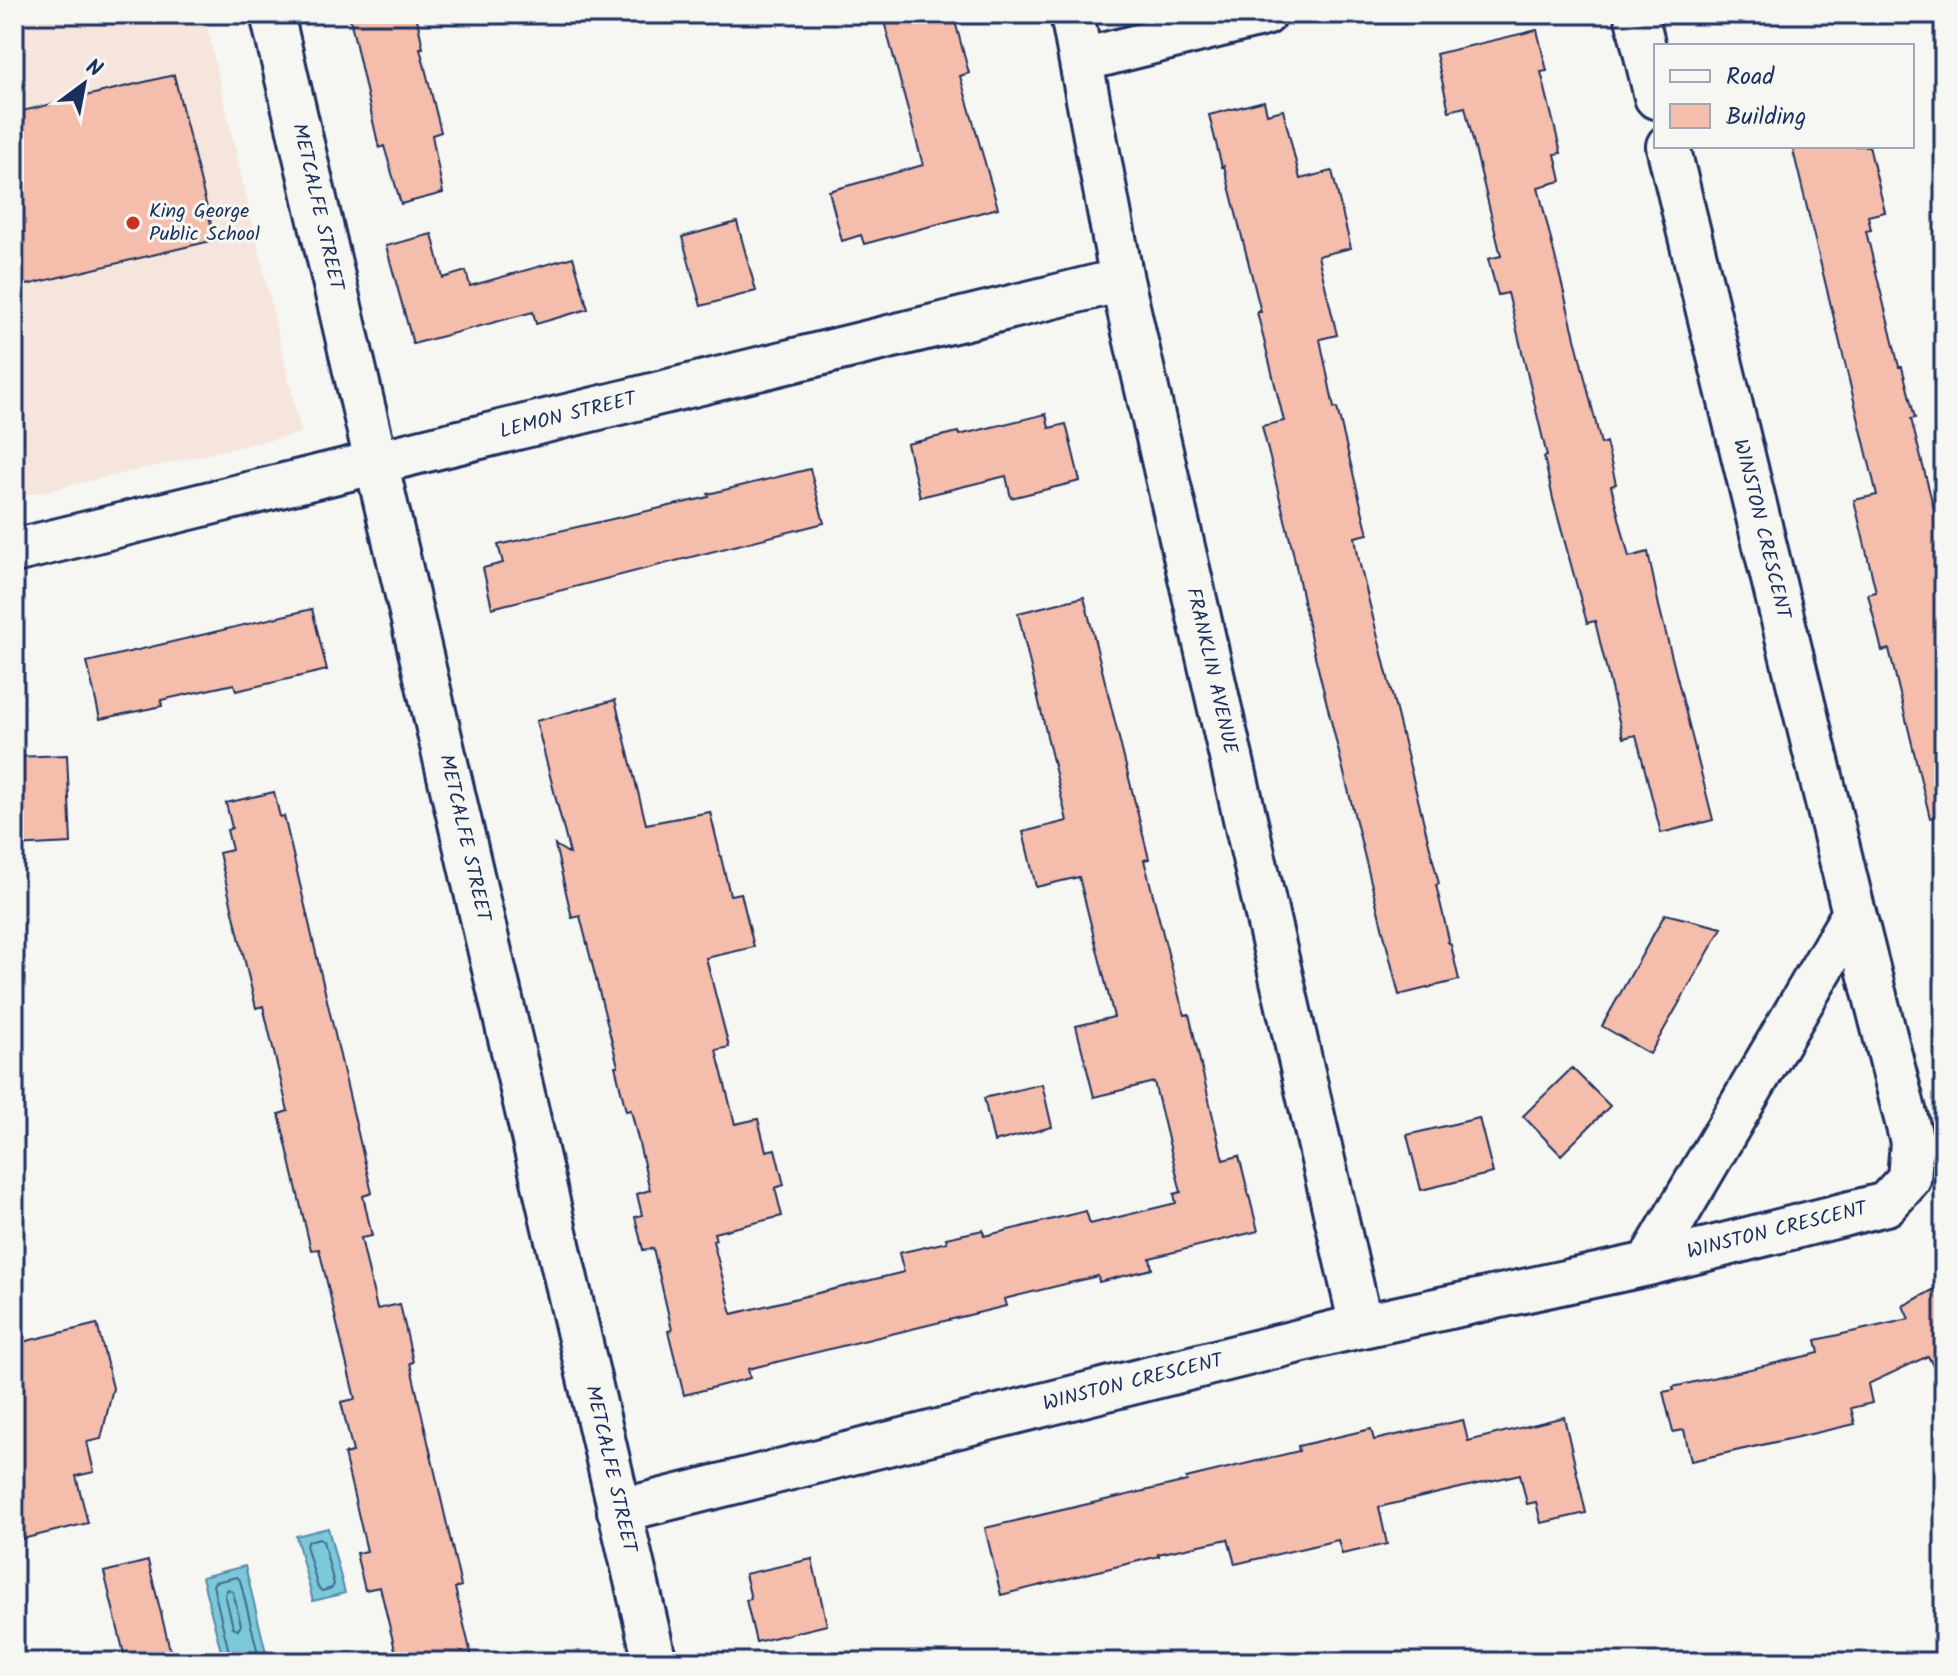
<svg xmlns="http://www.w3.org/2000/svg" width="1958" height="1676" viewBox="0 0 1958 1676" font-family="Kalam,sans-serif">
  <rect width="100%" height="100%" fill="#f6f6f2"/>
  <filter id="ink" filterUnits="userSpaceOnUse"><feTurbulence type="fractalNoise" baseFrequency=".0125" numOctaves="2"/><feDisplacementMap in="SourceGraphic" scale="16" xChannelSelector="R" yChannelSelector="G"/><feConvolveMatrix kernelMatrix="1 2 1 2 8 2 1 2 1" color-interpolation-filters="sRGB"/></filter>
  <g filter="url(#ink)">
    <!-- built -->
    <path fill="#f6e5dd" d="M14 14H204L301 433 14 498Z"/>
    <!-- water -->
    <path fill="#7bc8d9" stroke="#558ba8" stroke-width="2" d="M328 1528 345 1593 313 1601 296 1536Z
      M245 1566 268 1661 219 1662 217 1653 221 1651 202 1577Z"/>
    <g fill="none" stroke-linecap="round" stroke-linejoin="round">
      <!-- shore -->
      <path stroke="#416c8f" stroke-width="2" d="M319 1538 323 1541 334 1584 332 1588 322 1591 318 1588 306 1545 309 1541Z
        M228 1589 233 1592 241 1625 238 1630 233 1627 225 1594Z
        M226 1662 228 1648 213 1585 215 1582 237 1577 240 1580 260 1662"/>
    </g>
    <!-- building -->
    <path fill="#f5bdab" stroke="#1b2f5e" stroke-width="2" d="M349 14H416L423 48H420L441 132 432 135 443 193 401 204 384 146 379 148Z
      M882 14H953L969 73 960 76 998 208 864 244 861 235 842 241 829 191 923 165Z
      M1537 30 1547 71 1541 72 1561 153 1555 154 1561 181 1538 187 1601 444 1606 442 1616 484 1611 486 1629 557 1648 552 1659 606 1713 820 1661 833 1636 735 1623 738 1595 621 1587 623 1553 499 1544 457 1547 456 1508 293 1498 295 1488 259 1501 256 1465 107 1449 111 1436 54Z
      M174 75 215 240 14 288V113Z
      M1264 101 1267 114 1283 110 1300 179 1332 171 1351 248 1318 256 1337 335 1320 339 1334 408H1337L1368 534 1355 537 1359 561 1439 884 1436 885 1449 940 1448 942 1451 945 1459 980 1399 995 1312 644 1293 552 1262 426 1284 421 1257 312H1261L1224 166 1222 167 1209 115Z
      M1792 146H1869L1885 212 1868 216 1871 230 1866 231 1899 367H1902L1915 418 1911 419 1944 548V816L1930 818 1889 649 1882 651 1868 594 1876 592 1854 500 1877 495Z
      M737 222 756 291 701 306 682 237Z
      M432 234 443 278 466 271 470 286 573 257 588 309 536 324 533 312 413 344 386 246Z
      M1046 414 1049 428 1066 424 1080 481 1011 498 1006 476 920 497 907 444 958 432 959 435Z
      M810 469 824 523 492 608 483 568 503 563 498 545 709 497 708 494Z
      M1084 597 1149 859 1144 860 1180 1000 1185 1015 1189 1014 1223 1160 1239 1156 1258 1231 1150 1258 1152 1269 1099 1282 1098 1276 1004 1299 1006 1306 748 1369 750 1378 684 1395 668 1331 672 1330 653 1248 643 1250 635 1217 642 1215 637 1194 650 1190 631 1110 626 1111 615 1066H618L580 916 572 918 555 845 570 854 536 721 615 700 646 824 710 812 730 895 741 893 754 947 706 958 729 1047 716 1050 735 1124 758 1119 766 1151 775 1149 784 1185 775 1188 782 1216 714 1233 716 1240 713 1241 732 1314 904 1272 899 1253 947 1242 946 1238 983 1230 984 1236 1086 1211 1090 1224 1176 1203 1174 1194 1181 1192 1154 1082 1094 1097 1076 1026 1114 1017 1079 877 1036 887 1023 832 1067 821 1018 613Z
      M312 609 327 670 236 691 234 684 161 700 162 706 100 719 87 662Z
      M67 755 71 843 14 846V757Z
      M274 792 280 817 284 816 372 1193 363 1196 372 1236 361 1238 377 1309 400 1304 413 1362 410 1363 461 1586 455 1588 473 1662H398L380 1587 365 1590 356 1553 367 1551 344 1454 353 1452 341 1402 355 1399 319 1249 311 1250 279 1114 288 1111 263 1006 256 1008 219 853 232 850 227 830 232 828 226 803Z
      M1665 914 1722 928 1650 1054 1602 1026Z
      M1572 1068 1610 1106 1561 1155 1523 1116Z
      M1042 1084 1052 1127 994 1142 984 1098Z
      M1479 1118 1493 1173 1421 1190 1407 1135Z
      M1944 1284V1387L1928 1356 1868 1384 1872 1403 1851 1408 1855 1424 1691 1461 1684 1430 1673 1432 1663 1392 1674 1390 1673 1387 1819 1353 1816 1340 1909 1319 1903 1306Z
      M97 1324 113 1388 101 1439 87 1442 94 1472 76 1476 88 1523 14 1541V1344Z
      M1564 1417 1586 1513 1541 1523 1536 1502 1527 1504 1520 1474 1379 1507 1387 1544 1342 1554 1338 1540 1235 1564 1228 1539 1158 1554 1159 1556 1001 1595 985 1528 1187 1481 1186 1478 1299 1451 1298 1446 1371 1429 1374 1440 1463 1420 1468 1441Z
      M812 1559 827 1625 756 1642 746 1600 751 1599 745 1574Z
      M148 1561 173 1662H126L104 1572Z"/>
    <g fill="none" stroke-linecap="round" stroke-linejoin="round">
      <!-- minor casing -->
      <g stroke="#1b2f5e" stroke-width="48">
        <path id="minor" d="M272 14 655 1662
          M1072 14 1122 280 1361 1326
          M1636 14 1656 97
          M1082 60 1265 14
          M14 551 1122 280
          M1648 1264 1854 913
          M619 1511 1339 1331 1648 1264 1886 1204 1909 1179 1912 1142 1854 913 1668 146"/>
      </g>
      <!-- minor -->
      <use href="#minor" stroke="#f6f6f2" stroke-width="42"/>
    </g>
  </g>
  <!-- markers -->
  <circle fill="#c8321e" stroke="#f6f6f2" stroke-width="3" cx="133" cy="223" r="8"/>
  <g text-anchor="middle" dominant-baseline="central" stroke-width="6" stroke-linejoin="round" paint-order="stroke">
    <!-- street labels -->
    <g font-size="20" fill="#1b2f5e" stroke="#f6f6f2">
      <text transform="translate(317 207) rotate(77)">METCALFE STREET</text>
      <text transform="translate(568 416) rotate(-14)">LEMON STREET</text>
      <text transform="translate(1761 529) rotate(76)">WINSTON CRESCENT</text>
      <text transform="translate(1211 671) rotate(77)">FRANKLIN AVENUE</text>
      <text transform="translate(464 838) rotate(77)">METCALFE STREET</text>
      <text transform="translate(1777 1231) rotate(-14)">WINSTON CRESCENT</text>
      <text transform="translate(1133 1383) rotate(-14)">WINSTON CRESCENT</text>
      <text transform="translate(610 1469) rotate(77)">METCALFE STREET</text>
    </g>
    <!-- poi labels -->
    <g font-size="20" fill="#1b2f5e" stroke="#f6f6f2" text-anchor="start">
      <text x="149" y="212">King George<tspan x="149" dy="23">Public School</tspan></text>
    </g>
  </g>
  <!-- margin -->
  <rect width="1958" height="1676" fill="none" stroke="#f6f6f2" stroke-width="48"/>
  <rect x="24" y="24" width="1910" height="1628" fill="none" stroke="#1b2f5e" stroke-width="3" filter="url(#ink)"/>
  <!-- legend -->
  <rect x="1654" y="44" width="260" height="104" fill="#f6f6f2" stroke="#9ea6b7" stroke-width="2"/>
  <rect x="1670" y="70" width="40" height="12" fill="#f6f6f2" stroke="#9ea6b7" stroke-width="2"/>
  <text x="1726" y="84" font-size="24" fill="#1b2f5e">Road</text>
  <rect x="1670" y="104" width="40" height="24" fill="#f5bdab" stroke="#9ea6b7" stroke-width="2"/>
  <text x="1726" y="124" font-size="24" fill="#1b2f5e">Building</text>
  <!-- north arrow -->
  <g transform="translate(84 84) rotate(32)" stroke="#f6f6f2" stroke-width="6" paint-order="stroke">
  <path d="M0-6L14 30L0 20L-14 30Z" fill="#1b2f5e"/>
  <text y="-12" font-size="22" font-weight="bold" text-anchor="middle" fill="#1b2f5e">N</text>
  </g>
</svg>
